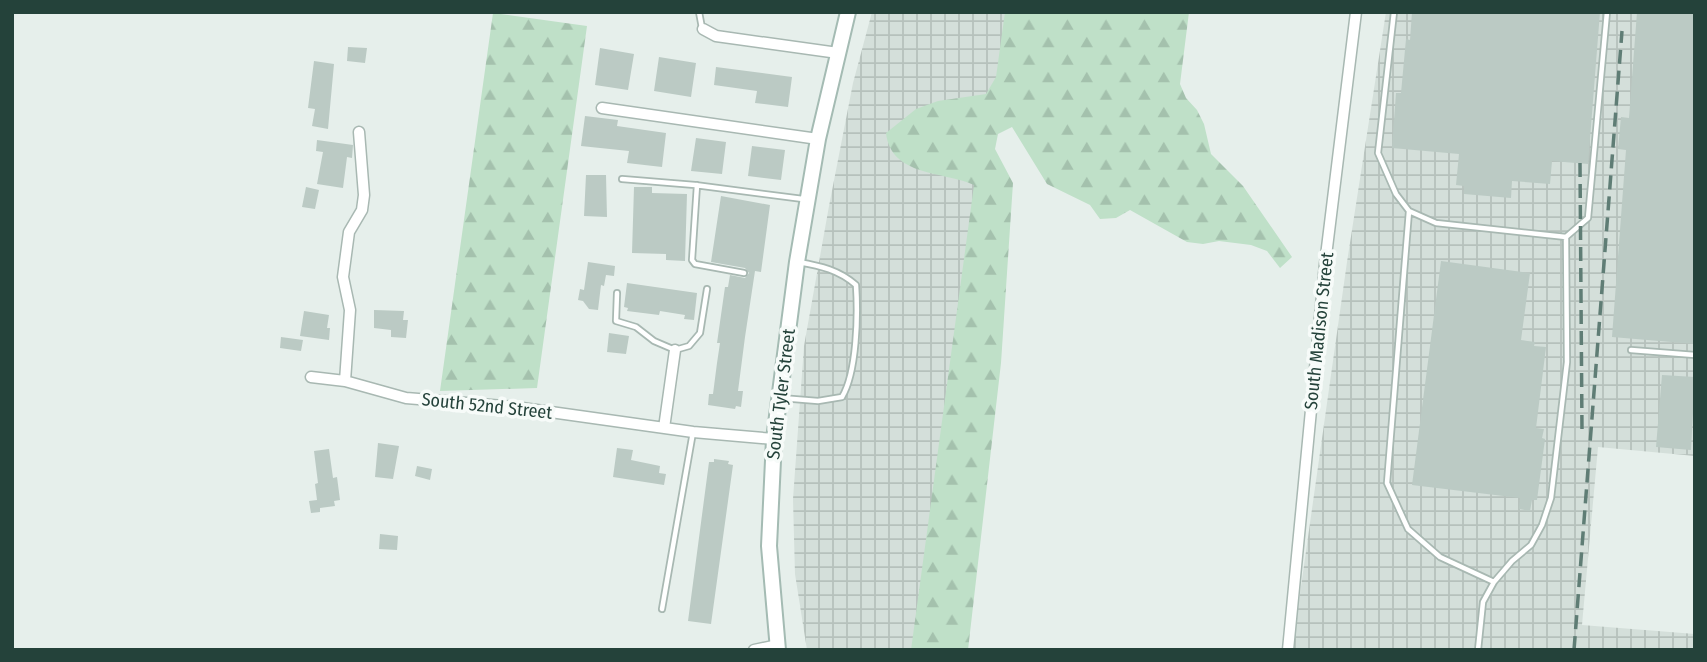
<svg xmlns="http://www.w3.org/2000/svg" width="1707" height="662" viewBox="0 0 1707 662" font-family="'Fira Sans Condensed',sans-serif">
  <defs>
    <pattern id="industrial-grid" width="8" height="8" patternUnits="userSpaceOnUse" patternTransform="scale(1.75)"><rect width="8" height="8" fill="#d4dfda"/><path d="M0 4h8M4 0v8" fill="none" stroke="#b6c1bc"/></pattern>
    <pattern id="forest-firs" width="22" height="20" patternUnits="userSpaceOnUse" patternTransform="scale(1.75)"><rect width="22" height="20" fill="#bfe0c8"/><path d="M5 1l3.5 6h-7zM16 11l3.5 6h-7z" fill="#a4c1ad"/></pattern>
  </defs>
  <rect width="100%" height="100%" fill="#e6efeb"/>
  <!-- industrial -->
  <path fill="url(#industrial-grid)" d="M872 12H1007L922 650H807L795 574 793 499 804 346 829 206 853 83Z
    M1386 12H1695V456L1598 447 1582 625 1695 634V650H1292L1347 262Z"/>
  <!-- forest -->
  <path fill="url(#forest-firs)" d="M1005 12H1189L1180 84 1186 98 1197 110 1204 124 1211 154 1243 186 1292 257 1280 268 1267 251 1251 245 1219 241 1203 244 1187 242 1130 210 1116 218 1100 219 1090 205 1047 184 1012 127 998 134 995 149 1013 183 1001 363 968 650H911L974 185C944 171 891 177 886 133L916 109 938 101 986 94 996 77Z
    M493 13 587 26 537 388 440 391Z"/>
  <!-- building -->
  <path fill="#bbcac4" d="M1412 12H1600L1588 164 1552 161 1550 184 1512 181 1511 198 1464 194V186L1456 185 1459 154 1392 148 1396 93H1401L1406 39 1410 40Z
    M1637 12H1695V344L1612 337 1626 150 1618 149 1621 117 1629 118Z
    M348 47 367 48 365 63 347 61Z
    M600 48 634 54 628 90 595 85Z
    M659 57 696 63 691 97 654 91Z
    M314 61 334 64 328 129 312 126 315 109 308 108Z
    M716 67 792 77 788 107 755 103 757 91 714 85Z
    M585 116 618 120 617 126 666 133 662 167 627 163 629 151 581 146Z
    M696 138 726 142 722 174 691 171Z
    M317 140 353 145 352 158 347 157 343 188 317 184 323 152 316 151Z
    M752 146 785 150 781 180 748 176Z
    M586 175H606L607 217 584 216Z
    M306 187 319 190 315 209 302 207Z
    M634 187H652V193L687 194 685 261 666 260V254L632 253Z
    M721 196 770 205 761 272 755 271 745 337 738 391H743L741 407 736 406 735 409 708 405 709 394H713L717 363 720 343H717L725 287H728L730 275 745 278 749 273 745 268 711 262Z
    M1441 261 1530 273 1521 340 1535 342 1534 346 1546 347 1536 428 1544 429 1542 438 1545 439 1537 500H1532L1530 511 1519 509 1520 498 1412 485Z
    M588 262 615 266 614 276 606 275 604 286 601 285 598 310 589 309 583 301 578 300 580 289 584 290Z
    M627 283 697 293 694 320 684 319 685 315 660 311 659 315 627 311 628 308 624 307Z
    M374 310 404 311 403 320H408L406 338 391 337V330L374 328Z
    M304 311 329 315 327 328H330L329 340 300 336Z
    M609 333 629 336 626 354 607 352Z
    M281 337 303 340 301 351 280 348Z
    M1662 375 1695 377 1691 450 1656 447Z
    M378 443 399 446 393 479 375 477Z
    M617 448 633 450 631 460 660 466 659 473 666 474 664 485 613 477Z
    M329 449 333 478 337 477 340 500 334 501 335 506 320 508V512L311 513 309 501 317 500 315 484 318 483 314 451Z
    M714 459 729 461 728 464 733 465 711 624 688 621 709 462H714Z
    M417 466 432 469 430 480 415 476Z
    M380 534 398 536 397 550 379 549Z"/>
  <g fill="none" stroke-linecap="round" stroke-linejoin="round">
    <!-- lane casing -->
    <g stroke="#a8b8b2" stroke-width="8">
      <path id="lane" d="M699 12 702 28
        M1394 12 1378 153 1396 194 1409 211 1436 223 1566 237 1588 218 1607 12
        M622 179 695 185 803 199
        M697 185 692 260 695 264 744 273
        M1409 211 1387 483 1408 529 1440 557 1494 582
        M617 293 616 321 636 327 654 341 675 350 689 346 700 333 707 289
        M1631 350 1695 355
        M781 398 818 401 842 397C857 372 858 315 856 285 839 270 821 266 798 262
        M662 609 693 432
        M1478 650 1483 602 1494 582 1512 561 1531 545 1542 525 1551 498 1567 362 1566 237"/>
    </g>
    <!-- street casing -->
    <g stroke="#a8b8b2" stroke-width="13">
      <path id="street" d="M703 29 716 36 838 53
        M602 108 818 139
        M311 377 345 381 406 398 515 407 693 432 774 439
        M345 381 350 310 343 277 349 232 362 210 364 195 359 132
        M664 428 675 350
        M754 650 778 645
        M1288 650 1325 264 1356 12"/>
    </g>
    <!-- secondary casing -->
    <g stroke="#a4bbb3" stroke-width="18">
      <path id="secondary" d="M778 650 769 546 774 439 797 262 818 139 848 12"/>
    </g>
    <!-- lane -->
    <use href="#lane" stroke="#fff" stroke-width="4.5"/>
    <!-- street -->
    <use href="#street" stroke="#fff" stroke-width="10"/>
    <!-- secondary -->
    <use href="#secondary" stroke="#fff" stroke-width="14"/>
    <!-- rail -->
    <path stroke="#5f7d75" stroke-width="3.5" stroke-dasharray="14 7" stroke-linecap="butt" d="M1580 163 1582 431
      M1574 650 1622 31"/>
  </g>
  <g text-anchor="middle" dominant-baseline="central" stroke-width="7" stroke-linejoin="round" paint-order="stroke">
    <!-- street labels -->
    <g font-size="18" fill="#24423a" stroke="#f7fbf9">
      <text transform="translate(1319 331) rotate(-84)">South Madison Street</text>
      <text transform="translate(781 394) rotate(-83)">South Tyler Street</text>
      <text transform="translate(487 406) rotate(6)">South 52nd Street</text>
    </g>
  </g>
  <!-- border -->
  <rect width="1707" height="662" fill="none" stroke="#24423a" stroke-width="28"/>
</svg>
